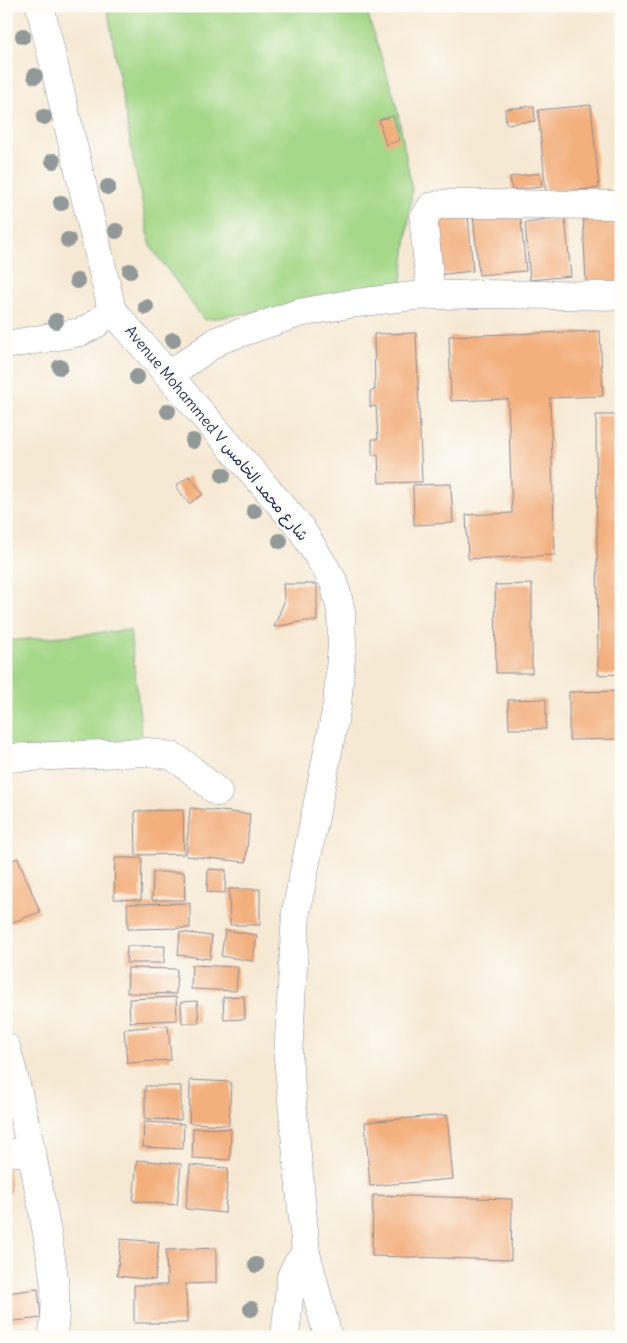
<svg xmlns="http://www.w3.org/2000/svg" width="627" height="1343" viewBox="0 0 627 1343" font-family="Delius,'Playpen Sans Arabic',sans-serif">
  <rect width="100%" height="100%" fill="#fdfcf7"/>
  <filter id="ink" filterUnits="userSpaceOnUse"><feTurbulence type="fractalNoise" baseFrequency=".02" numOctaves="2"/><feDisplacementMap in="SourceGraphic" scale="10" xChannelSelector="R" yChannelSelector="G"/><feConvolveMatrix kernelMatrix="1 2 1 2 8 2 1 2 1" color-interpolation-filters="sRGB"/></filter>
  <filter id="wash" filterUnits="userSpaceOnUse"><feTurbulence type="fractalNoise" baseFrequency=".0096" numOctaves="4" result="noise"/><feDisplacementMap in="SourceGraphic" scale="20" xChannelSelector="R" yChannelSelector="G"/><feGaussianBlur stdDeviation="1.12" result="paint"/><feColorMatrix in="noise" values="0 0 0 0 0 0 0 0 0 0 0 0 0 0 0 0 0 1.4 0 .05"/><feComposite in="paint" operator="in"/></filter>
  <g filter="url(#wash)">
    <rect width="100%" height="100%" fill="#f6e9d3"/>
    <!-- green -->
    <path fill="#a5d888" stroke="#608473" d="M107 6H365L396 103 412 190 401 289 204 320 151 247 133 158Z
      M130 630 143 744 6 749V641Z"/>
    <g id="blocks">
      <!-- building -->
      <path fill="#f3af7b" d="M591 105 599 188 546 193 538 110Z
        M534 106 535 121 506 124 505 109Z
        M393 116 400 140 386 145 379 120Z
        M540 173 542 187 512 190 510 177Z
        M520 211 526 271 479 275 473 215Z
        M468 215 473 271 436 275 430 219Z
        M621 216V282L586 283 583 217Z
        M565 218 571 276 530 280 525 223Z
        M600 331 603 396 550 398 555 555 468 559 466 515 512 513 508 399 451 401 449 336Z
        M416 333 422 482 379 483 378 455H372V439H378L376 406 370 407V391L375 390 374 334Z
        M596 415H621V674L598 675Z
        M189 476 203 494 189 504 176 486Z
        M451 484 453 523 414 525 413 485Z
        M283 584H317V621H305L274 627 284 602Z
        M532 584V673H496L495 585Z
        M621 691V739L569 740V692Z
        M546 699V729H509L508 700Z
        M190 808 250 814 246 862 186 856Z
        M183 810 184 854 136 855 135 811Z
        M6 824 12 838 6 841Z
        M18 858 40 912 11 923 6 912V863Z
        M115 858H142L141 900 114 899Z
        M208 869 226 870 225 893 207 892Z
        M153 872H184L185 900H152Z
        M229 889H260V925H230Z
        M190 903V928L128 929 127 904Z
        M225 930 257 935 253 961 221 956Z
        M180 932 212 936 210 959 178 955Z
        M127 946H165L164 963H126Z
        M192 965 238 967 236 991 191 989Z
        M128 968 177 969 176 994 127 993Z
        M244 996 245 1019 224 1020 223 997Z
        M176 997 177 1020 130 1022 129 999Z
        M197 1001 199 1023H182L181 1002Z
        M168 1025 171 1060 127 1063 124 1029Z
        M190 1080 231 1082 229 1125 189 1123Z
        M145 1086H181V1120L145 1119Z
        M447 1115 453 1179 370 1186 365 1122Z
        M144 1122 184 1124 183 1149 143 1147Z
        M193 1128 231 1129 230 1160 192 1158Z
        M137 1160 181 1164 177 1205 133 1201Z
        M190 1165 228 1168 225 1213 186 1209Z
        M9 1167 11 1193 6 1194V1168Z
        M373 1195 512 1199 511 1260 372 1256Z
        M121 1239 159 1242 155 1280 117 1276Z
        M216 1248V1283L186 1284 187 1323H134V1285H167L166 1250Z
        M38 1289 41 1318 6 1322V1293Z"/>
    </g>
  </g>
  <g filter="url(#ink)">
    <use href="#blocks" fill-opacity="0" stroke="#888c98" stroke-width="1"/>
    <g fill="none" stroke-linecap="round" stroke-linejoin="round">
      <!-- minor casing -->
      <g stroke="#888c98" stroke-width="29">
        <path id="minor" d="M431 295 424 226V219L431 207 444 204H471L621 205
          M6 345 81 332 96 324 112 310
          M169 375 219 340 299 313 349 304 413 296 480 294 621 296
          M6 758 148 752 172 756 187 766 218 792
          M6 1047C21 1101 33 1156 43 1211 50 1253 61 1295 52 1337
          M6 1153 32 1151
          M285 1337 291 1277 296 1266 306 1253"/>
      </g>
      <!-- major casing -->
      <g stroke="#888c98" stroke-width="29">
        <path id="major" d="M40 6 112 310 300 527 334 582 341 611 342 645 337 706 296 912 288 1057 306 1253 328 1337"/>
      </g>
      <!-- minor -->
      <use href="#minor" stroke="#fff" stroke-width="28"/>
      <!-- major -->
      <use href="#major" stroke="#fff" stroke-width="28"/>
    </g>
    <!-- trees -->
    <g fill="#919a98">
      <circle cx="23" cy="36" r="8"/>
      <circle cx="35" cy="76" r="8"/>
      <circle cx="44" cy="117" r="8"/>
      <circle cx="53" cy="161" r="8"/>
      <circle cx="108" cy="187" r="8"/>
      <circle cx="61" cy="203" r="8"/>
      <circle cx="116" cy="231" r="8"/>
      <circle cx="68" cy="240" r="8"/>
      <circle cx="130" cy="271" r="8"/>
      <circle cx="77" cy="281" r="8"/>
      <circle cx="146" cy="307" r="8"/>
      <circle cx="56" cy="321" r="8"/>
      <circle cx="173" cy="340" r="8"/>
      <circle cx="60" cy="367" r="8"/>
      <circle cx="137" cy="377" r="8"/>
      <circle cx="168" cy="411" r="8"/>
      <circle cx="193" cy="441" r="8"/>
      <circle cx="223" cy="475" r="8"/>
      <circle cx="254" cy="511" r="8"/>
      <circle cx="280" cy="541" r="8"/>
      <circle cx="256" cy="1265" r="8"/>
      <circle cx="251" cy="1309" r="8"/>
    </g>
  </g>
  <g text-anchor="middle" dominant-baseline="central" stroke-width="5" stroke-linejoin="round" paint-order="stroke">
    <!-- street labels -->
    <g font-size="15" fill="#1b2f5e" stroke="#fdfcf7">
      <text transform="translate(217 433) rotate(50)">Avenue Mohammed V شارع محمد الخامس</text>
    </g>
  </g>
  <!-- margin -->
  <rect width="627" height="1343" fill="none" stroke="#fdfcf7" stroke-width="25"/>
</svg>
